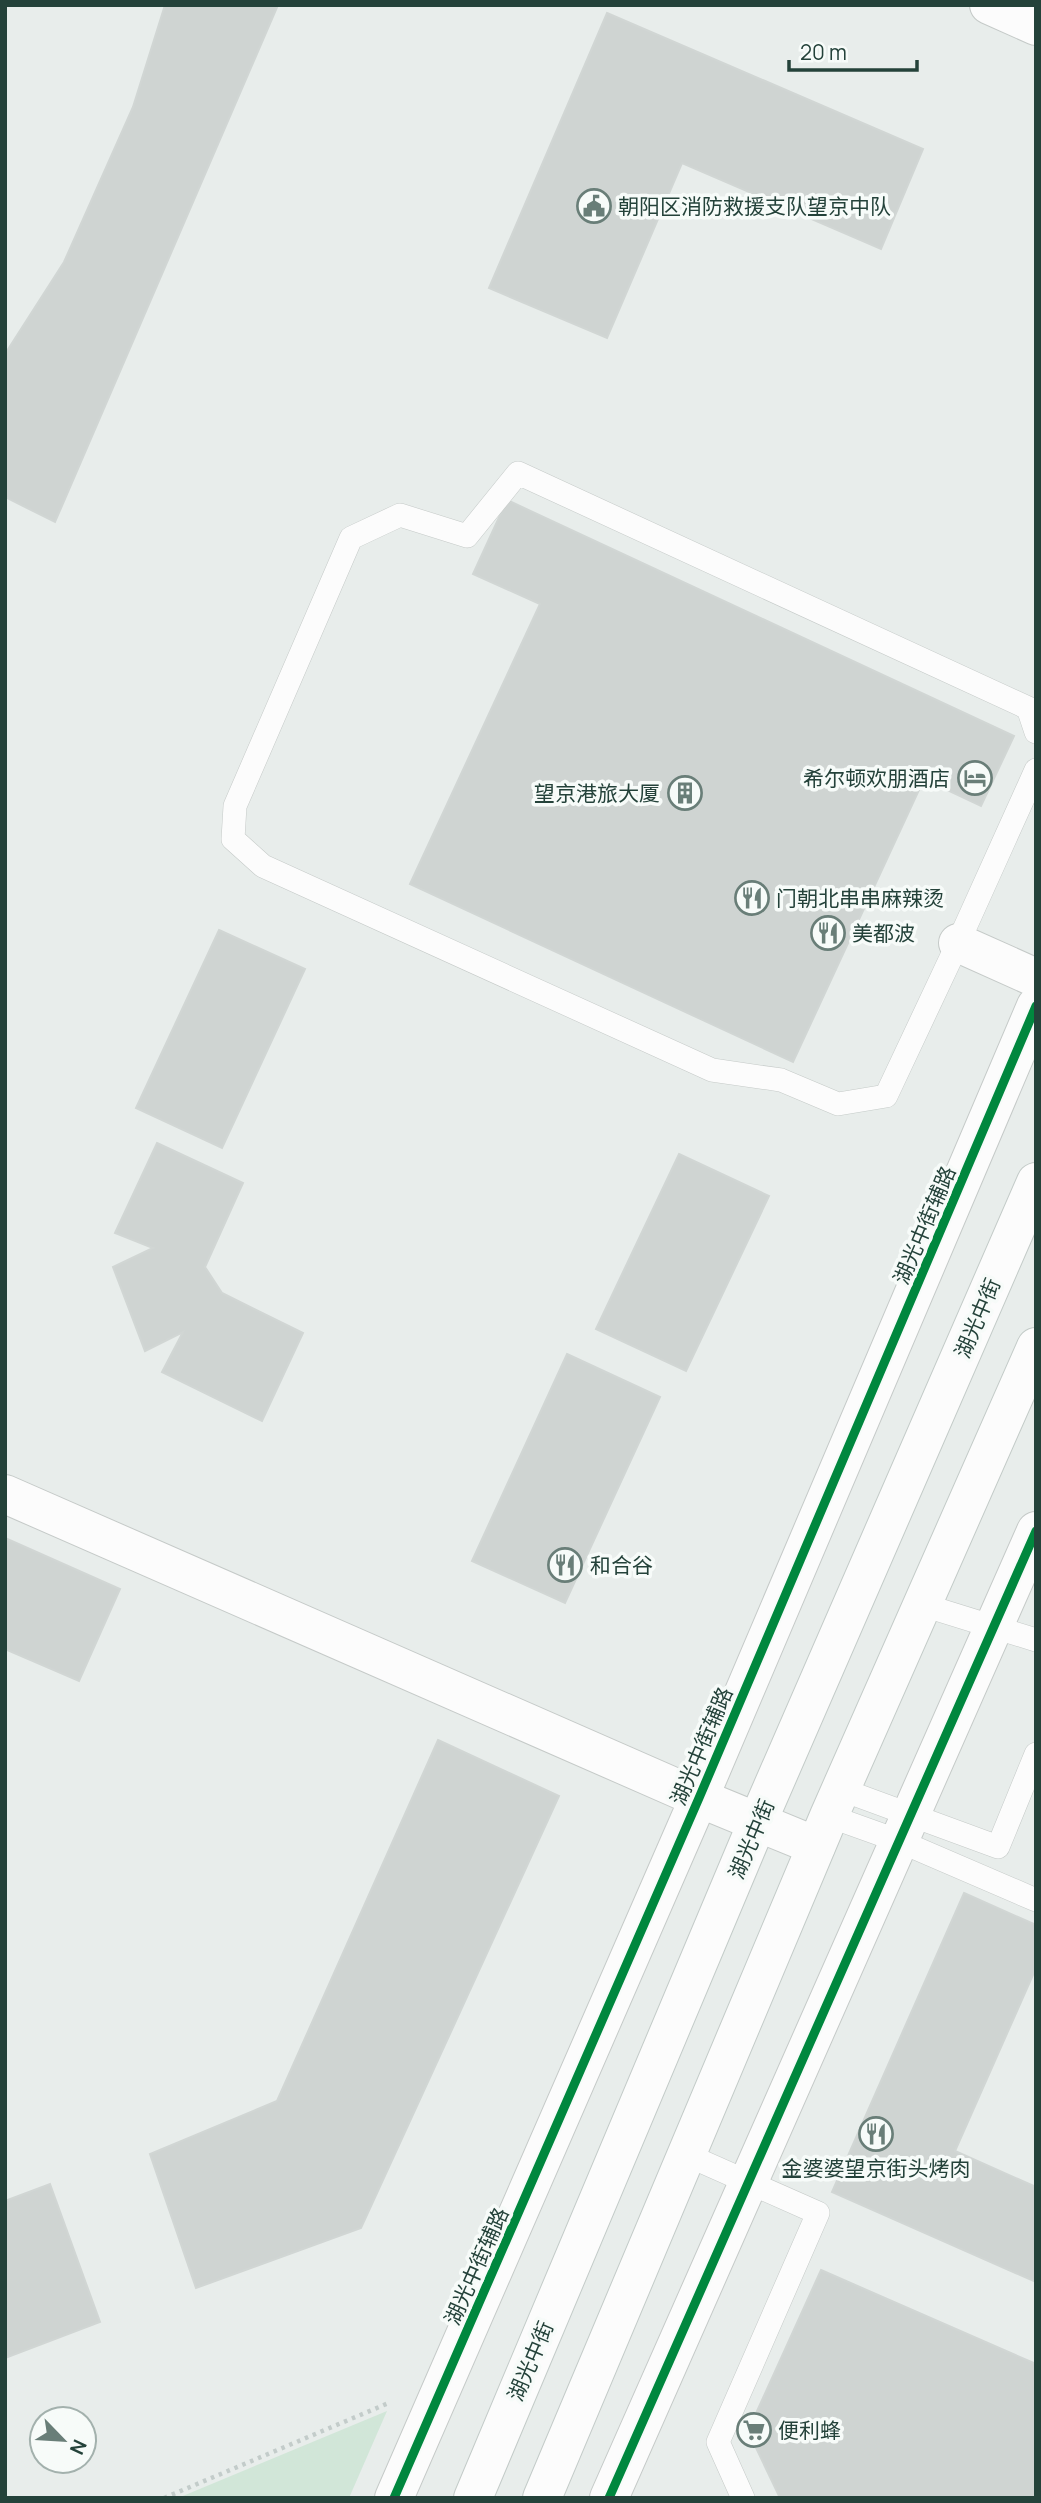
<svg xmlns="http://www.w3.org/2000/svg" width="1041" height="2503" viewBox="0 0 1041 2503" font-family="Manrope,'Noto Sans SC',sans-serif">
  <rect width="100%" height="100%" fill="#e8edeb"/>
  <!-- green -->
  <path fill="#d1e6d8" d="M387 2411 349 2498H178Z"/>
  <!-- building -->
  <path fill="#cfd4d2" stroke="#d1d6d4" stroke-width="2" d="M165 5H278L55 522 5 497V354L64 262 133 107Z
    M607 13 923 149 881 249 682 163 607 338 489 288Z
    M507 500 1014 736 981 806 924 779 793 1062 410 884 540 604 473 574Z
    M219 930 305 969 222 1148 136 1108Z
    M157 1143 243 1183 205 1267 222 1293 303 1333 262 1421 162 1372 183 1332 145 1351 113 1267 153 1248 115 1233Z
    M679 1154 769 1196 686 1371 596 1329Z
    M567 1354 660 1397 565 1603 472 1561Z
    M5 1538 120 1589 79 1681 5 1649Z
    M438 1740 559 1796 361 2228 196 2288 150 2154 277 2101Z
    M964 1893 1036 1925V1968L955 2151 1036 2187V2282L832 2192Z
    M50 2184 100 2322 5 2358V2201Z
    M821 2270 1036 2364V2498H780L748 2431Z"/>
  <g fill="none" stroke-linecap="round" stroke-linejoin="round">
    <!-- service casing -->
    <g stroke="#c5cac8" stroke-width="24">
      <path id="service" d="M1036 732 1028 708 518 473 467 536 400 515 351 538 235 806 233 839 263 866 712 1070 781 1080 838 1104 886 1096 958 943 1036 770
        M923 1605 1036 1640
        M840 1789 998 1847 1036 1754
        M829 1816 899 1841 1036 1900
        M687 2155 818 2213 718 2442 743 2498"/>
    </g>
    <!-- minor casing -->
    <g stroke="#c5cac8" stroke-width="40">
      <path id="minor" d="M958 943 1036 978
        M5 1494 699 1798 816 1846
        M394 2498 699 1798 1036 1006
        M609 2498 1036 1531"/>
    </g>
    <!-- tertiary casing -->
    <g stroke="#c5cac8" stroke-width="40">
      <path id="tertiary" d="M989 5 1036 26"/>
    </g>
    <!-- secondary casing -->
    <g stroke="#c3cbc8" stroke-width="40">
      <path id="secondary" d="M473 2498 757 1823 1036 1182
        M542 2498 829 1816 1036 1347"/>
    </g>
    <!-- path -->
    <path stroke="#c3ccca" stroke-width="4.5" stroke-dasharray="3.5 5" stroke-linecap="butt" d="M164 2498 391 2402"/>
    <!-- service -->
    <use href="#service" stroke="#fcfcfc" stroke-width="23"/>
    <!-- minor -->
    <use href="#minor" stroke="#fcfcfc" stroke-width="38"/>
    <!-- tertiary -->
    <use href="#tertiary" stroke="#fcfcfc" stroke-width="38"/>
    <!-- secondary -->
    <use href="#secondary" stroke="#fcfcfc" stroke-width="38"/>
    <!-- cycleway casing -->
    <g stroke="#f7fbf9" stroke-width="13">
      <path id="cycleway" d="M394 2498 699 1798 1036 1006
        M609 2498 1036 1531"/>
    </g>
    <!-- cycleway -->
    <use href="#cycleway" stroke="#00873e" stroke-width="9"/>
  </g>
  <!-- icons -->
  <defs>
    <g id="civic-ring" transform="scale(1.75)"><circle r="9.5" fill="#f7fbf9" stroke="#697e78" stroke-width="1.5"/><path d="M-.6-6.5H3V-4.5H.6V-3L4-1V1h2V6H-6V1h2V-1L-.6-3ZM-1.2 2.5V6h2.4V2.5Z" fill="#697e78"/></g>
    <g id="hotel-ring" transform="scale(1.75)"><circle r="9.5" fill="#f7fbf9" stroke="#697e78" stroke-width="1.5"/><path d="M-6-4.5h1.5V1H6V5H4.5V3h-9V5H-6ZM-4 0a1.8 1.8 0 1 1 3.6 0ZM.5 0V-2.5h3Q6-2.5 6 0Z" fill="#697e78"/></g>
    <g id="building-ring" transform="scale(1.75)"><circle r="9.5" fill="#f7fbf9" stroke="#697e78" stroke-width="1.5"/><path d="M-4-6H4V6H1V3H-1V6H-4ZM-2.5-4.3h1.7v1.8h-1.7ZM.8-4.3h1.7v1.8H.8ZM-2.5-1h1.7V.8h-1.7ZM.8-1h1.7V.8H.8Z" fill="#697e78"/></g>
    <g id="restaurant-ring" transform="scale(1.75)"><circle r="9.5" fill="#f7fbf9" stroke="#697e78" stroke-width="1.5"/><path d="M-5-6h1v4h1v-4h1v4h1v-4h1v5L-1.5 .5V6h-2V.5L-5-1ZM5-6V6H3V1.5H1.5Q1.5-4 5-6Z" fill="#697e78"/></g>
    <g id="supermarket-ring" transform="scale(1.75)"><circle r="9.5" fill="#f7fbf9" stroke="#697e78" stroke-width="1.5"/><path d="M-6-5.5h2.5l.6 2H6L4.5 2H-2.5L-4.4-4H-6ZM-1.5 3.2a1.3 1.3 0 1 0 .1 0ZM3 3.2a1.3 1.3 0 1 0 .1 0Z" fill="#697e78"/></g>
  </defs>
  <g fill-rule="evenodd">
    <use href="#civic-ring" x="594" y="206"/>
    <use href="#hotel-ring" x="975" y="778"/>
    <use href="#building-ring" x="685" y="793"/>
    <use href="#restaurant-ring" x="752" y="898"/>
    <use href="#restaurant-ring" x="828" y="933"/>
    <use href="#restaurant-ring" x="565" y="1565"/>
    <use href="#restaurant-ring" x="876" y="2134"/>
    <use href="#supermarket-ring" x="754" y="2430"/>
  </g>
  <g text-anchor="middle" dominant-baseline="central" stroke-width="7" stroke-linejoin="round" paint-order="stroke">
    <!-- poi labels -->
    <g font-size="21" fill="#24423a" stroke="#f7fbf9" text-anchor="start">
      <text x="618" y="206">朝阳区消防救援支队望京中队</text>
      <text x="950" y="778" text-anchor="end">希尔顿欢朋酒店</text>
      <text x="660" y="793" text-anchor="end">望京港旅大厦</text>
      <text x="776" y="898">门朝北串串麻辣烫</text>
      <text x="852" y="933">美都波</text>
      <text x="590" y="1565">和合谷</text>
      <text x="876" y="2168" text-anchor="middle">金婆婆望京街头烤肉</text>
      <text x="778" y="2430">便利蜂</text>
    </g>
    <!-- street labels -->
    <g font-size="21" fill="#24423a" stroke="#f7fbf9">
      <text transform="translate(924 1225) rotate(-67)">湖光中街辅路</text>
      <text transform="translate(977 1318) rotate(-67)">湖光中街</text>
      <text transform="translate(701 1746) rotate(-67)">湖光中街辅路</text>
      <text transform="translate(751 1839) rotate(-67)">湖光中街</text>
      <text transform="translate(476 2266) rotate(-66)">湖光中街辅路</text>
      <text transform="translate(530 2361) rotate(-67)">湖光中街</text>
    </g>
  </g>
  <!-- border -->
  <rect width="1041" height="2503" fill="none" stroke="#24423a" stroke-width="14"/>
  <!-- north arrow -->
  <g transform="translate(63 2440) rotate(115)"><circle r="33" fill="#f7fbf9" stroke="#a3b1ad" stroke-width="2"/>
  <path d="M0-5L12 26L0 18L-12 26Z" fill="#697e78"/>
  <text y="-10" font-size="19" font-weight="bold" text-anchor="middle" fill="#24423a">N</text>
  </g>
  <!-- scale -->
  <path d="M789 60v10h128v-10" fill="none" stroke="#24423a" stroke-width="3.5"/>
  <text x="800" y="60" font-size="21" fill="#24423a" stroke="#f7fbf9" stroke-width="5" paint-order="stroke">20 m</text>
</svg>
